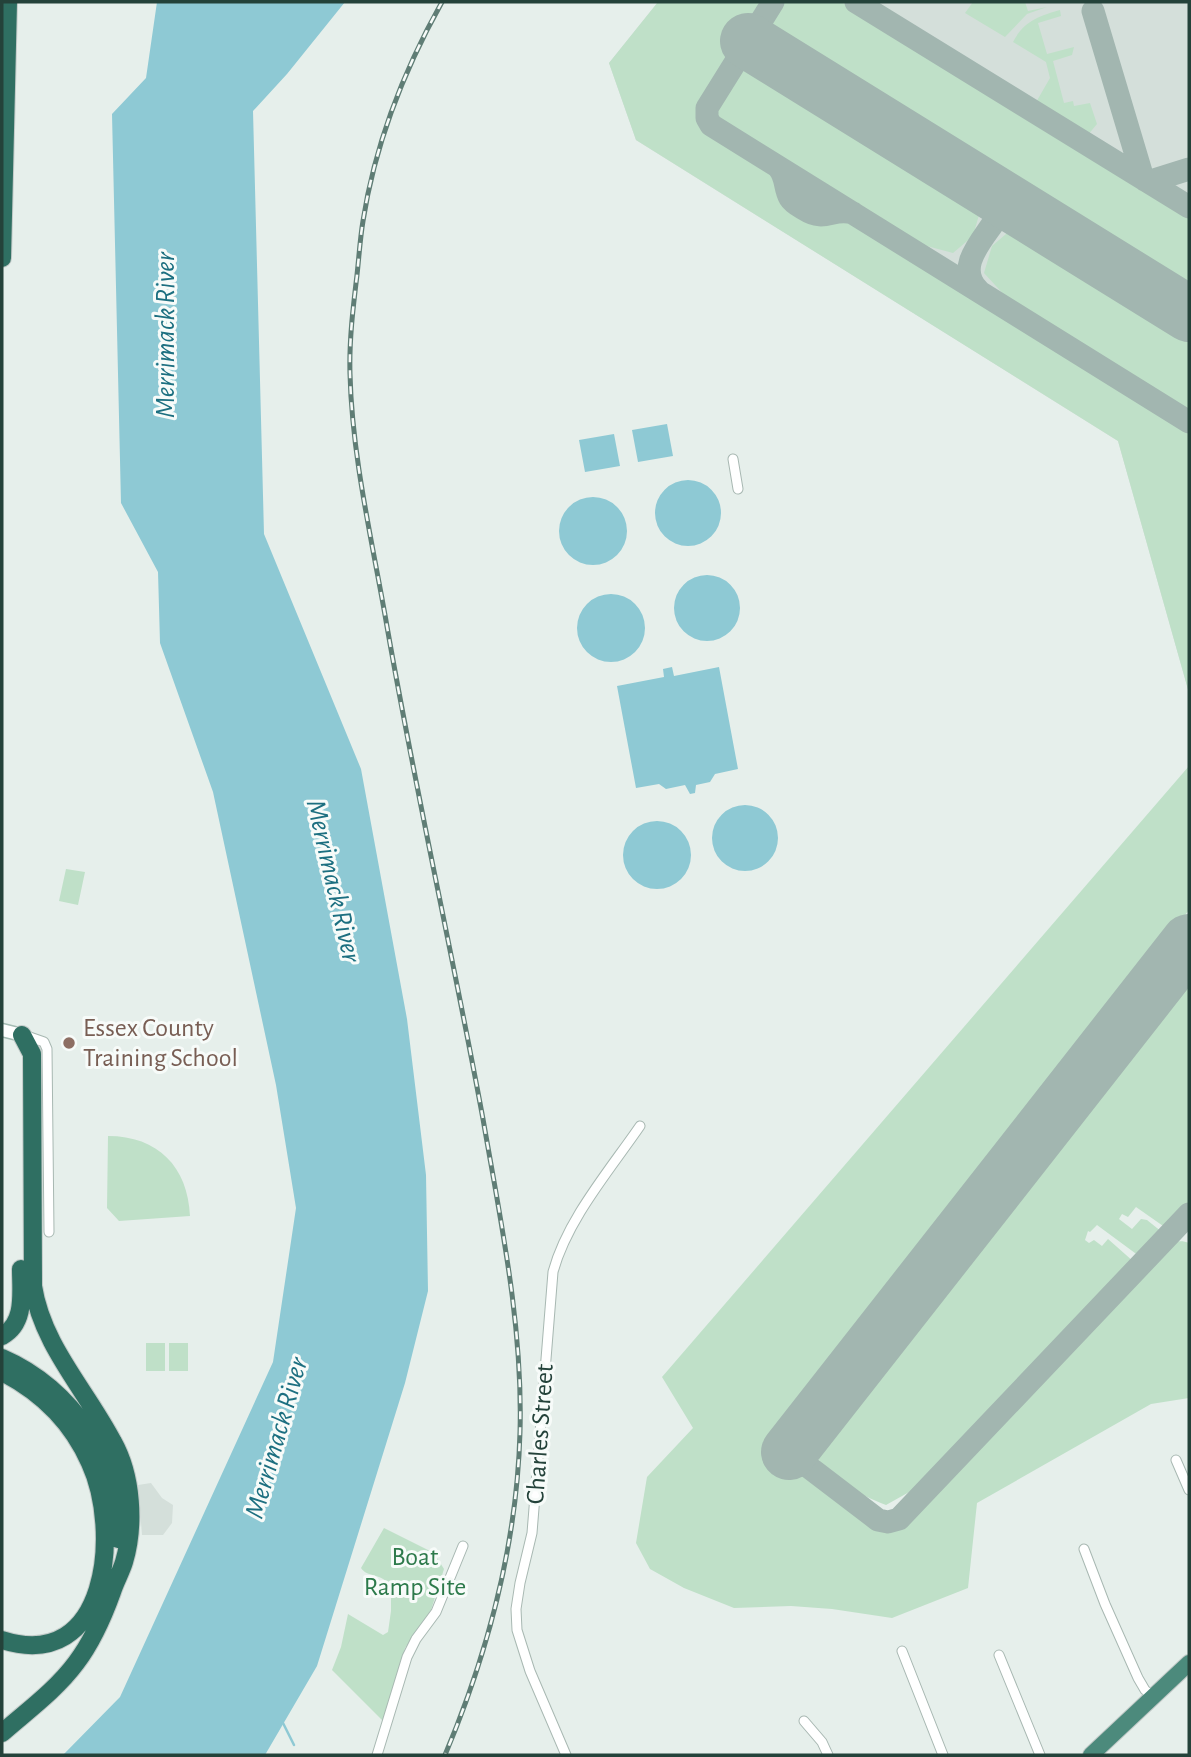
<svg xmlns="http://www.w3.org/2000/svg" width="1191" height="1757" viewBox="0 0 1191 1757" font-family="'Alegreya Sans',sans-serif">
  <rect width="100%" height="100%" fill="#e6efeb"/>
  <!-- built -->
  <path fill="#d4dfda" d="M658 2H1189V693L1118 441 636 140 609 63Z
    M151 1483 162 1498 173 1505 172 1523 163 1535H142L138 1485Z"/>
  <!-- green -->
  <path fill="#bfe0c8" d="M658 2H764L703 101C699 114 699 120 708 131L777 175 783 203 816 224 847 218 1189 429V693L1118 441 636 140 609 63Z
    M781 2H841L1189 215V291L767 31 770 19Z
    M973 2H1025L1028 11 1047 7 1027 14 1005 37 965 13Z
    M1060 10 1061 16 1038 23 1047 54 1074 47 1072 55 1053 61 1064 103 1073 101 1074 106 1090 103 1097 124 1087 136 1035 104 1050 78 1046 62 1013 42C1024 21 1039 16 1060 10Z
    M746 63 981 208 973 236 953 253 923 245 728 128 717 114C722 94 731 76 746 63Z
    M1013 228 1189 337V413L1093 354 1007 298 984 273 992 246Z
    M1189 766V910L768 1443 872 1525C890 1532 902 1526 914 1513L1166 1247C1173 1241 1181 1240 1189 1243V1398L1151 1404 977 1503 968 1588 892 1618 832 1609 791 1606 734 1608 684 1588 650 1569 636 1543 647 1477 693 1428 662 1377Z
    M66 869 85 872 78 905 59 901Z
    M1189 972V1204L1166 1228 1136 1207 1128 1217 1122 1214 1119 1219 1132 1229 1141 1219 1147 1220 1162 1232 1139 1256 1097 1225 1090 1232 1088 1231 1085 1240 1089 1243 1094 1240 1102 1246 1108 1239 1134 1262 1002 1402 922 1481 911 1491 886 1505C859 1494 827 1480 814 1451L815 1448Z
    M108 1136C158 1136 188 1167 190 1216L119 1221 107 1208Z
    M146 1343H165V1371H146Z
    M169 1343H188V1371H169Z
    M384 1528 434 1553 444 1569 431 1610 405 1648 384 1722 332 1670 341 1647 348 1614 383 1635 388 1632 391 1611V1585C378 1572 368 1578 361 1568Z"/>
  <!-- water -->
  <path fill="#8ec9d4" d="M157 2H345L287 74 253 111 264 534 361 769 407 1019 426 1175 428 1291 405 1383 317 1666 265 1755H63L120 1697 273 1362 296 1208 276 1085 213 792 160 643 158 572 121 503 112 114 146 78Z
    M667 424 673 456 638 462 632 430Z
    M614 434 620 466 585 472 579 440Z
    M655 513a33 33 0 1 1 66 0a33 33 0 1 1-66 0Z
    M559 531a34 34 0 1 1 68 0a34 34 0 1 1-68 0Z
    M674 608a33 33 0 1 1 66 0a33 33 0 1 1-66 0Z
    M577 628a34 34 0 1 1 68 0a34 34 0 1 1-68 0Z
    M672 667 674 676 719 667 738 769 715 774 710 782 696 785 695 793 690 794 685 785 666 789 659 784 636 788 617 686 664 677 663 669Z
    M712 838a33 33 0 1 1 66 0a33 33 0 1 1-66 0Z
    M623 855a34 34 0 1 1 68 0a34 34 0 1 1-68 0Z"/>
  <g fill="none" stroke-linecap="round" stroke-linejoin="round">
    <!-- stream -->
    <path stroke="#8ec9d4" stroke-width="2.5" d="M283 1723 294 1745"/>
    <!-- taxiway -->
    <path stroke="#a2b6b0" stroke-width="23" d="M773 2 707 108V118L711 125 1189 422
      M856 2 1189 207
      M1093 11 1142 175 1147 181
      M923 151 991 194 997 203 996 219 1006 213 1020 212 1089 254
      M778 167C787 176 784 188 790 198 793 203 799 206 804 209 826 223 832 207 853 213
      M1145 180H1154L1189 169
      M978 290C955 267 982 241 996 219
      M789 1452 878 1520 888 1522 899 1519 1189 1214"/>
    <!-- runway -->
    <path stroke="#a2b6b0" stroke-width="56" d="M748 41 1189 314
      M789 1452 1189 942"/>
    <!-- minor casing -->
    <g stroke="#a8b8b2" stroke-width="11">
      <path id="minor" d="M733 459 738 489
        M24 1035 44 1042 47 1049 49 1232
        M1176 1460 1189 1490
        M1084 1549 1105 1604 1138 1678 1145 1690 1154 1697
        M902 1651 943 1755
        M999 1655 1040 1755
        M804 1721 822 1742 828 1755
        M377 1755 407 1657 416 1639 436 1612 463 1546
        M566 1755 530 1671 517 1630 516 1609 520 1583 532 1533 553 1272C567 1220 609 1171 640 1126"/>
    </g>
    <!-- secondary casing -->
    <g stroke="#a4bbb3" stroke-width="15">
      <path id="secondary" d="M2 1030 22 1035"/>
    </g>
    <!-- trunk casing -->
    <g stroke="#c2cac8" stroke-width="18">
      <path id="trunk" d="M1091 1755 1189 1663"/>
    </g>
    <!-- motorway casing -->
    <g stroke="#c2cac8" stroke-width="20">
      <path id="motorway" d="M2 258 8 2
        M2 1336C26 1323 21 1293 21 1269
        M2 1358C72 1388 122 1462 118 1539
        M2 1372C41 1392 72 1422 90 1463 121 1530 109 1674 2 1640
        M2 1733C27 1711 56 1690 76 1663 92 1642 103 1617 112 1592 115 1582 121 1572 124 1562 135 1525 132 1476 113 1442 86 1390 42 1345 33 1286L32 1054 22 1035"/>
    </g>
    <!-- minor -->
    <use href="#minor" stroke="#fff" stroke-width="9"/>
    <!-- secondary -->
    <use href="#secondary" stroke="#fff" stroke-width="12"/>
    <!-- trunk -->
    <use href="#trunk" stroke="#4c8a7c" stroke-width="16"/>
    <!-- motorway -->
    <use href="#motorway" stroke="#2f6f62" stroke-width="18"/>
    <!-- rail casing -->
    <g stroke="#5f7d75" stroke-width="5">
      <path id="rail" d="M442 2C404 70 375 144 363 221 360 239 359 257 357 275 353 308 349 341 350 374 352 455 371 536 385 615 414 784 452 951 483 1119 501 1223 523 1326 520 1432 517 1543 488 1653 445 1755"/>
    </g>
    <!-- rail -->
    <use href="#rail" stroke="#f7fbf9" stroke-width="2.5" stroke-dasharray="8" stroke-linecap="butt"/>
  </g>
  <!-- markers -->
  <circle fill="#8d6e63" stroke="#f7fbf9" stroke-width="2.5" cx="69" cy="1043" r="7"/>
  <g text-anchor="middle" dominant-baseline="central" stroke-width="6" stroke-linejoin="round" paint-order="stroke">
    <!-- education labels -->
    <g font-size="26" fill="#785e54" stroke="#f7fbf9" text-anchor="start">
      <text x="83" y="1028">Essex County<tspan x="83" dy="30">Training School</tspan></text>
    </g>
    <!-- street labels -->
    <g font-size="26" fill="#24423a" stroke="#f7fbf9">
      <text transform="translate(540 1434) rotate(-86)">Charles Street</text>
    </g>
    <!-- park labels -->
    <g font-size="26" fill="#2d7a4b" stroke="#f7fbf9">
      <text x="415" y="1557">Boat<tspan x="415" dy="30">Ramp Site</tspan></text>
    </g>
    <!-- water labels -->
    <g font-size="28" font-style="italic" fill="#1c6f80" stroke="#f7fbf9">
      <text transform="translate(166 335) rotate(-90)">Merrimack River</text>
      <text transform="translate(333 881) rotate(77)">Merrimack River</text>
      <text transform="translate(277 1438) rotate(-74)">Merrimack River</text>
    </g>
  </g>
  <!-- border -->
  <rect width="1191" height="1757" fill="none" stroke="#24423a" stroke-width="7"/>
</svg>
